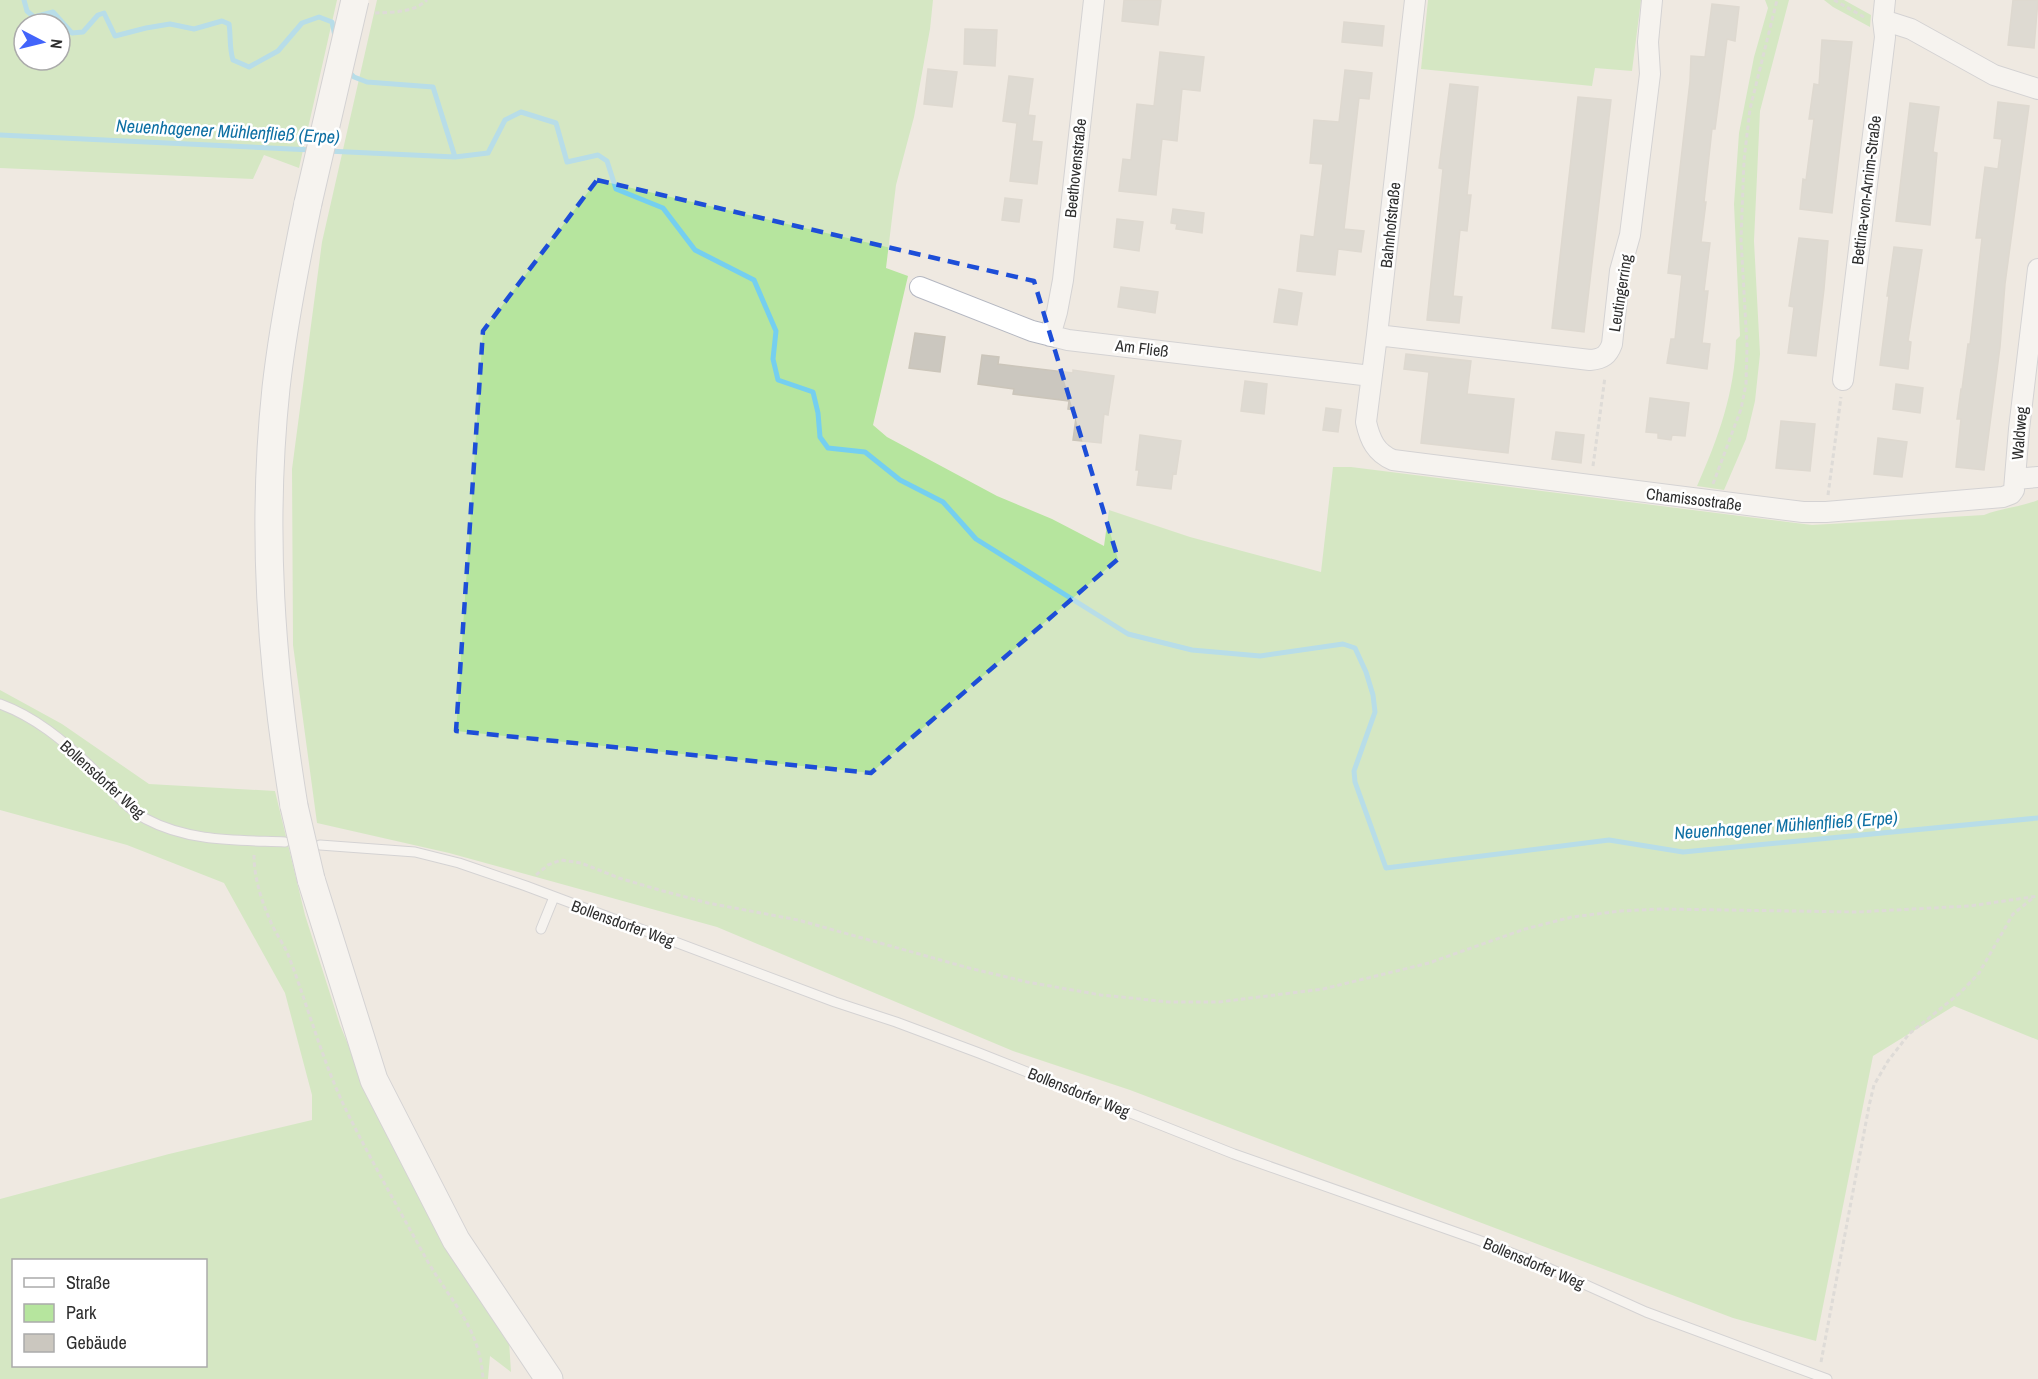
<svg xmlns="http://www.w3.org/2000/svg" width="2038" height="1379" viewBox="0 0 2038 1379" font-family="'Archivo Narrow',sans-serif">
  <rect width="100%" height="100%" fill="#efe9e1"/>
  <!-- green -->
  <path fill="#b6e59e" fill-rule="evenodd" d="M0 0H337L299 168 264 155 253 179 0 168ZM24 24H60V60H24Z
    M377 0H933L930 29 914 117 896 185 886 268 908 276 873 425 887 437 997 496 1052 519 1104 546 1109 510 1190 537 1321 572 1333 467H1351L1812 525 1984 515C2001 508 2021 507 2038 500V1040L1954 1006 1873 1056 1816 1341 1733 1318 1130 1090 1013 1051 717 927 449 853 317 823 293 645 292 469 322 242Z
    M1428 0H1641L1632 71 1595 68 1592 86 1421 69Z
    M1765 0H1789L1760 111 1754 241 1760 354 1755 401 1746 439 1724 490 1697 486C1718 439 1735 392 1736 340L1740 336 1734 204 1739 133 1754 57 1768 8Z
    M1824 0H1844L1871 15 1870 27 1833 7Z
    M0 690 62 724 149 784 275 791 305 915 340 1025 366 1088 509 1341 511 1372 490 1356 488 1379H0V1199L169 1154 312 1120V1095L285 993 224 883 127 845 0 810ZM14 1260H206V1366H14Z"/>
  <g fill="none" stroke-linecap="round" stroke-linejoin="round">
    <!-- stream -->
    <path stroke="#75cff0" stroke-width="5" d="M24 0 27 11 34 17 53 12 72 33 83 32 98 15 104 13 115 36 146 28 170 24 194 29 222 21 229 24C231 37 229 47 233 60L249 67 278 51 302 23 319 17 332 22 335 36
      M347 70 354 77 367 82 433 87 455 157 488 153 505 120 521 112 556 123 567 162 598 155 607 161 616 189 663 208 695 250 754 280 776 331 773 359 778 380 813 392 818 413 820 437 828 448 865 452 900 480 943 502 976 539 1128 634 1192 650 1260 656 1343 644 1355 648 1366 672 1373 695 1375 712 1354 771 1355 782 1386 868 1609 840 1683 852 2038 818
      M0 135 312 150
      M327 151 455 157"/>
  </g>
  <!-- building -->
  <path fill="#cbc7bf" stroke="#cbc5ba" stroke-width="1.5" d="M1124 0H1161L1158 25 1122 21Z
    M2013 0H2038L2034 48 2008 45Z
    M1712 4 1739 7 1735 41 1727 39 1715 129H1712L1704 202H1706L1701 242 1710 243 1704 291H1708L1702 343 1710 344 1707 369 1667 363 1671 339H1675L1682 275 1668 273 1690 81 1691 56 1705 57Z
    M1344 22 1384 26 1382 46 1342 42Z
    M965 29 997 30 995 66 964 64Z
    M1822 40 1852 42 1832 213 1800 209 1803 179 1806 180 1814 119H1809L1814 84 1819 85Z
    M1160 52 1204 57 1200 91 1182 89 1177 141 1162 139 1156 195 1119 191 1123 159 1131 160 1137 104 1154 106Z
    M928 69 957 72 952 107 924 104Z
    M1345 70 1372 73 1369 99 1359 98 1344 229 1364 231 1361 252 1338 249 1335 275 1297 271 1301 235 1314 237 1323 164 1310 163 1314 120 1339 122Z
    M1009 76 1033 79 1028 115 1035 116 1032 141 1042 142 1037 184 1010 181 1017 123 1003 121Z
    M1450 84 1478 87 1467 195H1471L1467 231 1460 230 1453 296 1462 297 1459 323 1427 320 1443 169 1439 168Z
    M1578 97 1611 100 1584 332 1552 328Z
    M1998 102 2029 106 2005 284 2000 347 1984 470 1956 467 1961 419H1957L1961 389H1962L1968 344H1970L1982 238H1976L1985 167 1998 169 2002 139 1994 138Z
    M1910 103 1939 107 1933 152 1937 153 1930 225 1896 221Z
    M1005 198 1022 200 1019 222 1002 220Z
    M1173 209 1204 213 1202 233 1176 229 1177 224 1171 223Z
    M1117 219 1143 222 1139 251 1114 247Z
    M1799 238 1828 241 1824 289 1816 356 1788 353 1794 307 1789 306Z
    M1894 247 1922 250 1908 341 1911 342 1908 369 1880 365 1889 296H1887Z
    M1121 287 1158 292 1155 313 1118 307Z
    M1279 289 1302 293 1297 325 1274 322Z
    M915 333 945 337 940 372 909 368Z
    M1406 354 1471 361 1467 394 1514 399 1508 453 1421 443 1429 372 1404 369Z
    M982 355 999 357 998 364 1073 373V370L1114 376 1108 415 1104 414 1101 443 1073 440 1077 410 1068 409 1069 401 1013 394 1014 389 978 384Z
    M1245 381 1267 384 1264 414 1241 411Z
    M1896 384 1923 388 1920 413 1893 409Z
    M1650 398 1689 403 1685 436 1672 435 1671 440 1658 438V433L1646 432Z
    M1326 408 1341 410 1338 432 1323 430Z
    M1781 421 1815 424 1810 471 1776 468Z
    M1556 432 1584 435 1581 463 1552 459Z
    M1140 435 1181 441 1176 474 1173 473 1171 489 1137 485 1139 470H1136Z
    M1878 438 1907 442 1902 477 1874 474Z"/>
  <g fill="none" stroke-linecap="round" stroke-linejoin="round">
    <!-- lane casing -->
    <g stroke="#b4b7c1" stroke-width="11">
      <path id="lane" d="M0 704C35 717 63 740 90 766 108 784 123 807 146 819 189 842 238 840 285 842
        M320 845 415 852 459 863 526 886 835 1002 896 1022 979 1053 1234 1154 1478 1240 1535 1262 1646 1312 1827 1379
        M541 929 554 897"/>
    </g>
    <!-- street casing -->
    <g stroke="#b4b7c1" stroke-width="22">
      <path id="street" d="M1415 0 1377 335 1366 422C1370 440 1376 453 1393 460L1803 512H1826L2003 497 2011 494 2014 490 2019 429 2038 269
        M1883 20 1911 29 1994 75 2038 89
        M920 287 1032 331 1068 340 1371 376
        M1377 335 1590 360C1603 359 1608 355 1612 344L1620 271 1630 235 1650 74 1648 42 1652 0
        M1050 336 1057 312 1063 280 1094 0
        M1843 380 1885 37 1883 20 1885 0
        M2015 479 2038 477"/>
    </g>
    <!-- secondary casing -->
    <g stroke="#b4b7c1" stroke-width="29">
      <path id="secondary" d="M294 806C271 665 261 530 276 388 283 326 295 265 308 203
        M311 879 374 1080 456 1240 549 1379"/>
    </g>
    <!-- path -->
    <path stroke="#c9c9c9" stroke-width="3" stroke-dasharray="4.5 3" stroke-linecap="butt" d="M1834 0 1864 17
      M375 13C393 12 413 13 427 0
      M1593 466 1605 377
      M1713 484 1741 409 1746 384 1747 346 1741 239 1744 160 1750 109 1777 0
      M1828 495 1841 397
      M254 855C254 877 261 900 270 920 275 933 284 944 289 957 309 1009 323 1064 348 1114 373 1164 401 1213 428 1262 452 1303 480 1328 483 1379
      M536 875 548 865 561 860 581 863 619 878 663 891 708 903 798 920 969 968 1027 982 1101 995 1169 1002H1219L1323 989 1429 963 1525 929 1572 917 1621 911 1661 909 1857 912 1970 906 2038 896
      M1821 1362 1869 1106 1874 1085 1888 1061 1909 1034 1960 993 1979 973 2013 914 2033 898"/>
    <!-- lane -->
    <use href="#lane" stroke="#fff" stroke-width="9"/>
    <!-- street -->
    <use href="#street" stroke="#fff" stroke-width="20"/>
    <!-- secondary -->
    <use href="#secondary" stroke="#fff" stroke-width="27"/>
    <!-- secondary-bridge casing -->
    <g stroke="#b4b7c1" stroke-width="29" stroke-linecap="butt">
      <path id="secondary-bridge" d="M308 203 355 0
        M294 806 311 879"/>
    </g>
    <!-- secondary-bridge -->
    <use href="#secondary-bridge" stroke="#fff" stroke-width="27"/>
  </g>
  <!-- marked area -->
  <path d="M0 0H2038V1379H0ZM597 180 1034 281 1118 559 871 773 456 731 483 331Z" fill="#efe9e1" fill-opacity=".55" fill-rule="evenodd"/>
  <path fill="none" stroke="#1d4ed8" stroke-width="4.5" stroke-dasharray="12 8" stroke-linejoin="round" d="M597 180 1034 281 1118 559 871 773 456 731 483 331Z"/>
  <g text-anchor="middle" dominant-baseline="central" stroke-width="5" stroke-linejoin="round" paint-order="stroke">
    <!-- street labels -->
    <g font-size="16" fill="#2e2e2e" stroke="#fff">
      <text transform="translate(1075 168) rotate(-84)">Beethovenstraße</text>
      <text transform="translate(1866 190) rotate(-83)">Bettina-von-Arnim-Straße</text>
      <text transform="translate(1390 225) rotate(-84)">Bahnhofstraße</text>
      <text transform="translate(1620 293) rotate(-81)">Leutingerring</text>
      <text transform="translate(1142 348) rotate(7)">Am Fließ</text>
      <text transform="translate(2019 433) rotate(-85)">Waldweg</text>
      <text transform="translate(1694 499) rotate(7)">Chamissostraße</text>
      <text transform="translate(103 779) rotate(42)">Bollensdorfer Weg</text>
      <text transform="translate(623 923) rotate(20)">Bollensdorfer Weg</text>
      <text transform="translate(1079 1092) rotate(22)">Bollensdorfer Weg</text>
      <text transform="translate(1534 1263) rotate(23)">Bollensdorfer Weg</text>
    </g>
    <!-- water labels -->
    <g font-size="18" font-style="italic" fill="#0d6fa3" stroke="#fff">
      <text transform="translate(228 131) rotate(3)">Neuenhagener Mühlenfließ (Erpe)</text>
      <text transform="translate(1786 825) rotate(-4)">Neuenhagener Mühlenfließ (Erpe)</text>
    </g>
  </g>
  <!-- legend -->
  <rect x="12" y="1259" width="195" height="108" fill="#ffffff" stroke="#ababab" stroke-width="1.5"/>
  <rect x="24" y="1278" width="30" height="9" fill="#ffffff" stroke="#ababab" stroke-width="1.5"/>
  <text x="66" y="1289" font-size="18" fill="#2e2e2e">Straße</text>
  <rect x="24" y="1304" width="30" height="18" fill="#b6e59e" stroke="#ababab" stroke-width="1.5"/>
  <text x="66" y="1319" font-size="18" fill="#2e2e2e">Park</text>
  <rect x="24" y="1334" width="30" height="18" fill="#cbc7bf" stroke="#ababab" stroke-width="1.5"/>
  <text x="66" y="1349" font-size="18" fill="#2e2e2e">Gebäude</text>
  <!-- north arrow -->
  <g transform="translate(42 42) rotate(97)"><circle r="28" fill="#ffffff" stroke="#ababab" stroke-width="1.5"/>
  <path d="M0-4.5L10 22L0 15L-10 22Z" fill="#4264fb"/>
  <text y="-9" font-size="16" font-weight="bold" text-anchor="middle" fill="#2e2e2e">N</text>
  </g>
</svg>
